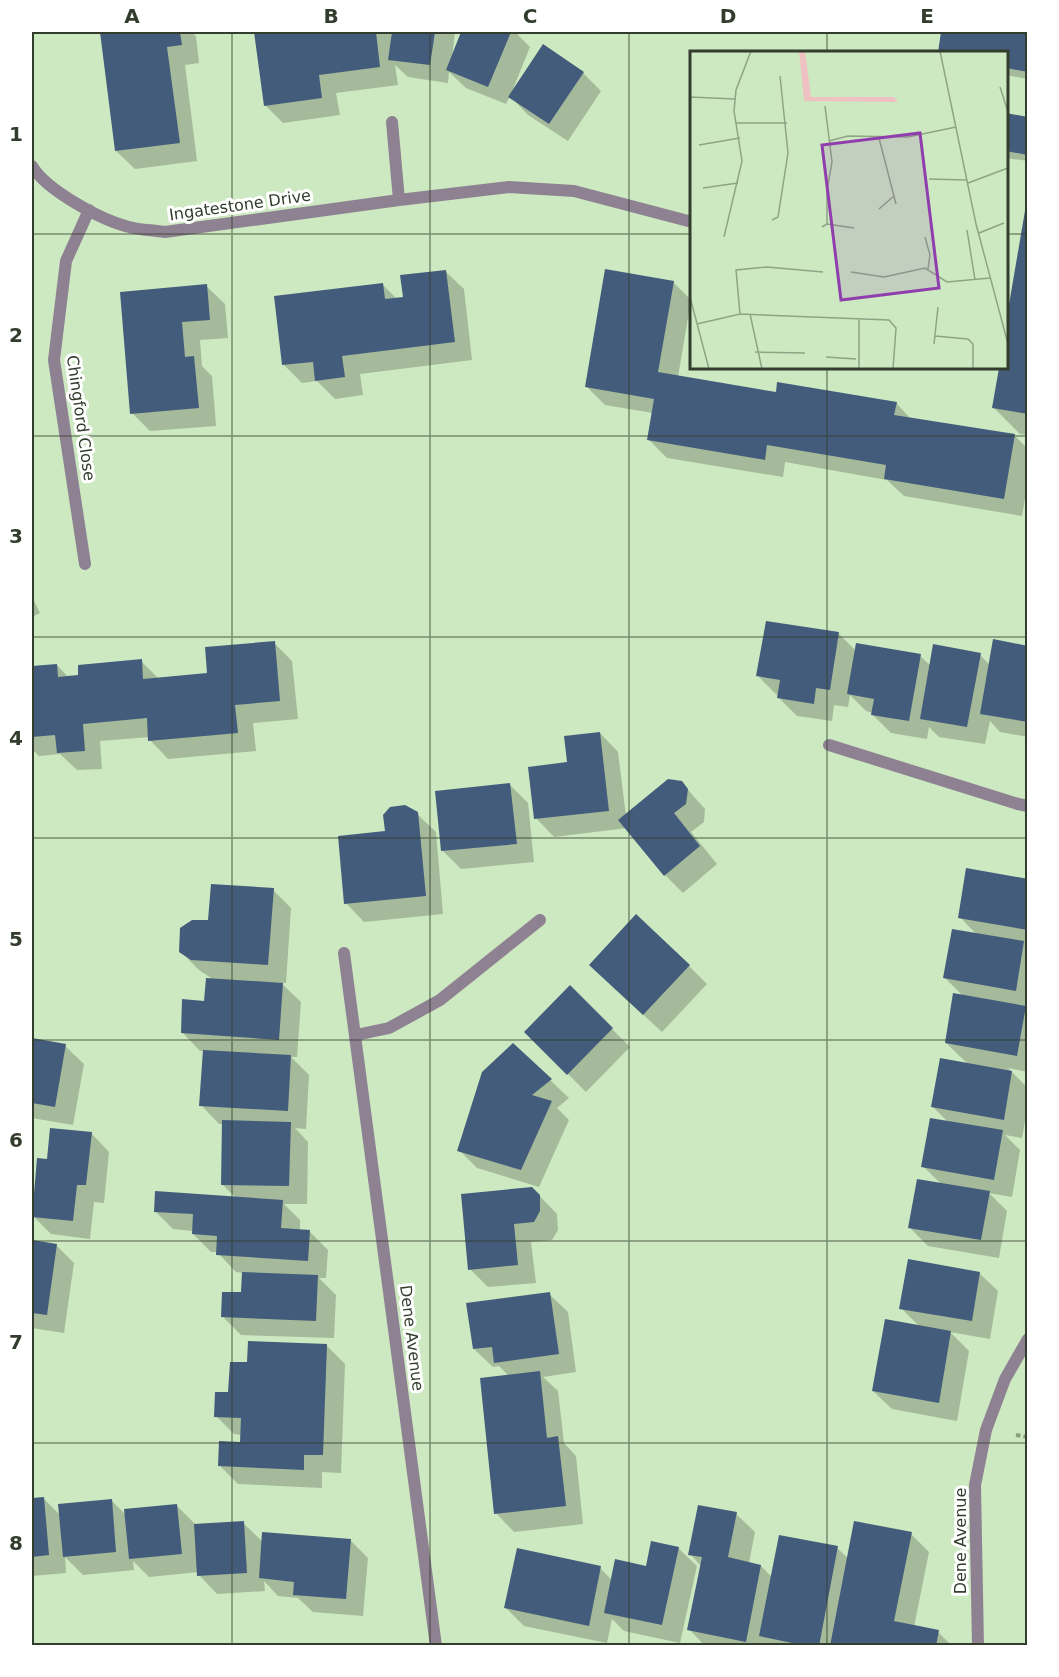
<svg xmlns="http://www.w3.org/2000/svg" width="1059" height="1677" viewBox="0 0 1059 1677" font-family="'DejaVu Sans',sans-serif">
  <rect width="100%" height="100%" fill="#cde9c1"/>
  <!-- shadow -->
  <path fill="#0003" d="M101 32H191L196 36 199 63 185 65 197 161 135 169 116 151Z
    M267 32H391L392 35 393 32H455L452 58 463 32H519L518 35 530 47 513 89 544 46 583 73 601 91 568 141 528 115 510 96 506 104 466 88 449 72 448 83 408 77 395 65 398 85 336 93 340 115 283 123 265 105 256 33Z
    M943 32H1012L1028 34V79L1006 75V52H939Z
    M1006 115 1028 118V161L1006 158Z
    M1028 206V435L1020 434 994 408 1000 368H1006Z
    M445 271 464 289 472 360 360 374 363 395 335 399 317 381 302 383 284 365 383 285 397 299H404Z
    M673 282 691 300 678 377 777 394 896 403 911 419 1014 435 1028 449V481L1022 516 904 496 887 480 785 462 783 477 667 458 649 440 653 413 605 405 587 387Z
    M206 286 225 304 228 338 200 340 202 366 212 376 216 426 150 431 132 413 121 293Z
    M32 597 40 613 32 617Z
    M838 633 856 651 920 656 931 666 980 655 990 665 1028 647V737L1000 732 990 721 985 744 939 737 929 727 927 739 891 733 873 715V713L866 711 850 695 848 707 834 705 832 721 797 716 779 698V695L776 694 758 676Z
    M274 643 292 661 298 719 253 723 256 751 168 759 150 740V737L100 741 102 769 77 770 60 754 39 756 32 749V667L57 665 69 678 141 661 159 679 209 674Z
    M600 733 618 752 626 816 681 782 705 809 704 822 691 832 717 864 683 893 665 875 627 828 554 837 536 818 569 764Z
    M510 785 528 803 534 862 461 869 443 851Z
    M417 814 436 832 443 914 364 922 346 903 387 833Z
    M1028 880V944H1025L1028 947V1007H1024L1028 1010V1072L1008 1068 1028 1088V1104L1022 1138 1005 1135 1020 1150 1012 1197 989 1193 1007 1211 999 1258 928 1246 910 1228 941 1184 923 1166 949 1123 933 1107 968 1064 946 1043 964 997 945 978 977 935 960 917Z
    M273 890 291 908 286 983H281L301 1002 297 1057H291L309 1075 306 1129 295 1128 308 1142 307 1204H284L300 1220V1231L310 1232 328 1250 326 1278H319L336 1295 334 1338 241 1335 222 1316 243 1294V1273L236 1272 217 1252H211L193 1234V1231L173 1229 155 1211 236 1198 223 1185 224 1124H219L201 1105 204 1051H200L182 1032 206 1003 214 980 199 970 181 952 209 922Z
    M689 966 707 984 662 1032 609 983Z
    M570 987 630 1047 586 1092 526 1032Z
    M32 1040 65 1046 84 1064 73 1125 32 1118Z
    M513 1045 569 1098 557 1108 569 1120 539 1187 477 1168 459 1150Z
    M91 1133 109 1152 104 1203 94 1202 90 1239 51 1234 33 1216 48 1160Z
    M532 1188 557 1214 558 1230 552 1240 531 1242 536 1283 488 1287 470 1269Z
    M32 1242 56 1245 74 1263 64 1333 32 1328Z
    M979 1273 998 1291 990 1339 950 1332 969 1351 957 1421 892 1409 873 1391 920 1327 901 1308Z
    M549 1294 568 1312 576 1372 543 1377 558 1391 564 1443 576 1456 583 1524 514 1532 496 1513 509 1376 499 1366 493 1367 474 1349Z
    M327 1346 345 1364 341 1473 322 1472V1488L238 1484 220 1466 241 1444 242 1435 234 1434 216 1416 248 1364Z
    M44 1499 61 1516 111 1500 127 1516 177 1506 195 1524 243 1523 263 1542 350 1540 368 1558 363 1616 313 1612 298 1598 278 1596 264 1581 265 1591 217 1594 199 1575V1572L149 1577 133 1561 134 1570 83 1575 65 1557 66 1573 32 1576V1500Z
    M736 1514 755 1532 749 1563 761 1566 772 1577 837 1548 849 1559 911 1534 929 1552 914 1627 938 1632 952 1646H770L767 1642 766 1646H705L689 1629 701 1566 690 1554Z
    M678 1548 697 1566 680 1643 624 1631 612 1619 607 1643 524 1626 506 1608 600 1568 612 1580 647 1568Z"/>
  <!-- building -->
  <path fill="#445c7c" d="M100 32H180L182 45 167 47 180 143 115 151Z
    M254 32H376L380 67 319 75 322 98 264 106Z
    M392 32H435L430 65 388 60Z
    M461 32H511L488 87 446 70Z
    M941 32H1028V72L1006 68V52H938Z
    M543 44 584 72 549 124 508 97Z
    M1006 113 1028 117V155L1006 151Z
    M1026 205H1028V414L992 408 999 368H1006V322Z
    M605 269 674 281 658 372 776 392 777 382 897 402 894 415 1015 434 1004 499 884 479 886 465 767 445 765 460 647 440 654 399 585 387Z
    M446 270 455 342 342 356 345 377 315 381 313 362 282 365 274 296 383 283 385 299 403 297 400 275Z
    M207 284 210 320 182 322 185 357 194 356 199 408 130 414 120 292Z
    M766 621 839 632 830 690 816 688 814 704 777 698 780 680 756 676Z
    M993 639 1028 646V722L980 714Z
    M275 641 280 701 235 705 238 733 148 741 147 718 83 724 85 751 57 753 55 735 32 737V666L57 664 58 677 78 675V665L142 659 143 679 207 673 205 647Z
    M856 643 921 654 909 721 871 715 874 699 847 694Z
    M933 644 981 653 967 727 920 719Z
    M600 732 609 811 534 819 528 767 567 762 564 736Z
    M668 779 682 781 688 789 686 804 674 813 700 846 664 876 618 820Z
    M510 783 517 844 441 851 435 791Z
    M405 805 418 812 426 896 344 904 338 836 385 831 383 815 390 807Z
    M966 868 1028 879V930L958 918Z
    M211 884 274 888 268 965 191 960 179 952 180 928 192 920H208Z
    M636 914 690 965 643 1015 589 965Z
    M952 929 1024 941 1016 991 943 978Z
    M206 978 283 983 279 1040 181 1033 182 999 204 1001Z
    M570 985 613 1028 567 1075 524 1032Z
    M953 993 1026 1006 1017 1056 945 1043Z
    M32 1038 66 1044 55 1107 32 1103Z
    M513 1043 552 1079 532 1095 552 1101 521 1170 457 1151 482 1072Z
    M203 1050 291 1055 288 1111 199 1106Z
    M940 1058 1012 1071 1004 1120 931 1107Z
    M930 1118 1003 1130 994 1180 921 1167Z
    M222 1120 291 1122 289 1186 221 1185Z
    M50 1128 92 1132 86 1185H77L73 1221 32 1217 37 1158 47 1159Z
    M917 1179 990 1191 981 1240 908 1228Z
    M532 1187 540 1195V1211L534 1222 514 1224 518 1265 468 1270 461 1194Z
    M155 1191 283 1200 281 1228 310 1230 308 1261 216 1255 217 1236 192 1234 193 1214 154 1212Z
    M32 1240 57 1244 47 1315 32 1313Z
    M908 1259 980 1272 972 1321 899 1309Z
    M242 1272 318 1275 316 1321 221 1317 222 1292H241Z
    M550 1292 559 1354 494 1363 492 1347 473 1349 466 1303Z
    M885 1319 951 1331 939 1403 872 1391Z
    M248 1341 327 1344 323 1455H304V1470L218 1466 219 1441 240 1442 241 1418 214 1417 215 1392H228L230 1362H247Z
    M540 1371 547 1438 558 1436 566 1506 494 1514 480 1378Z
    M44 1497 49 1555 32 1557V1498Z
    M112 1499 116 1552 63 1557 58 1504Z
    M177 1504 182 1554 129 1559 124 1509Z
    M698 1505 737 1512 728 1557 761 1565 746 1642 687 1630 702 1557 688 1555Z
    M244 1521 247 1573 197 1576 194 1524Z
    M854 1521 912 1532 894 1621 939 1630 936 1646H830Z
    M262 1532 351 1539 346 1599 293 1595 294 1582 259 1578Z
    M779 1535 838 1546 819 1646H807L759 1636Z
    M651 1541 679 1547 662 1625 604 1613 615 1559 646 1566Z
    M517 1548 601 1566 589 1626 504 1608Z"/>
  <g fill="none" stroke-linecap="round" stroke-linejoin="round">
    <!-- path -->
    <path stroke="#8b9f82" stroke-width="4" stroke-dasharray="4.5 3" stroke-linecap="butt" d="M1016 1435 1028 1437"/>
    <!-- lane -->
    <path stroke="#8e8292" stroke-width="12" d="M829 745 1018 804"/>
    <!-- street -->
    <path stroke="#8e8292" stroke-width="12" d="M392 122 399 200
      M32 166C46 190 101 220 129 227 140 230 153 230 165 232L399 200 509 187 574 191 692 222
      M85 564 54 360 66 261 89 210
      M1018 804 1028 806
      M344 953 436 1646
      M356 1035 389 1028 440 1000 540 920
      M978 1646 975 1485 986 1430 1005 1379 1028 1339"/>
  </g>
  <!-- grid -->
  <path fill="none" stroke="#333d2e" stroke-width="1.5" stroke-opacity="0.55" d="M232 32V1646M430 32V1646M629 32V1646M827 32V52M32 234H692M1006 234H1028M827 368V1646M32 436H1028M32 637H1028M32 838H1028M32 1040H1028M32 1241H1028M32 1443H1028"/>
  <g text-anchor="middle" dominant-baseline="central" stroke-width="6" stroke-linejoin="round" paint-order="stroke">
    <!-- street labels -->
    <g font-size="16" fill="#333d2e" stroke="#fff">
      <text transform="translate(240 205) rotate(-8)">Ingatestone Drive</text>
      <text transform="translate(81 418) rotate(82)">Chingford Close</text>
      <text transform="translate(412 1338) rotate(83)">Dene Avenue</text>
      <text transform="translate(960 1541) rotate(-90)">Dene Avenue</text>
    </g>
  </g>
  <!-- overview -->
  <g transform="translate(690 51)">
    <rect width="318" height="318" fill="#cde9c1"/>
    <path d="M109 0H115L121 46H204L208 51 114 50Z" fill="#f0c1c2"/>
    <path fill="none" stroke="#8fa486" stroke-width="1.5" d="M250 0 286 173 318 293M310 36 318 61M0 46 45 48M46 72H97M189 87 206 153M139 90 158 85 218 86 266 76M9 94 50 87M239 128 277 129M278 132 318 117M13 137 48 132M189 158 204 145M82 169 88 166 98 102 90 25M137 173 164 177M132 176 137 173V139L142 111 135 55M277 179 285 229M289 182 314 172M34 186 52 110 44 60 46 39 61 0M235 186 240 204 238 218M161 221 194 226 235 217 257 231 300 227M0 246 19 318M50 263 46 219 77 216 133 221M60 263 72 318M169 268V318M7 273 50 263 199 269 206 277 203 318M245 285 278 288 283 293V318M244 293 248 256M65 301 115 302M136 306 166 308"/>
    <path fill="#903ead" fill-opacity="0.15" stroke="#903ead" stroke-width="3" d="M230 82 249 237 151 249 132 94Z"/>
    <rect width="318" height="318" fill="none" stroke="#333d2e" stroke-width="3"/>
  </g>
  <!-- border -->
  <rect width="1059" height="1677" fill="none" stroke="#ffffff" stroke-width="66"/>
  <rect x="33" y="33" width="993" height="1611" fill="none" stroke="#333d2e" stroke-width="2"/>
  <g font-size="20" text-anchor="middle" font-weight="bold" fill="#333d2e">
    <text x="132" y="23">A</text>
    <text x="331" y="23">B</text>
    <text x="530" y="23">C</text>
    <text x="728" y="23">D</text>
    <text x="927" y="23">E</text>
    <text x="16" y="141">1</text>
    <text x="16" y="342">2</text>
    <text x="16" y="543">3</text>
    <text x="16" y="745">4</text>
    <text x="16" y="946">5</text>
    <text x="16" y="1147">6</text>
    <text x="16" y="1349">7</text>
    <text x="16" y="1550">8</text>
  </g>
</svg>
